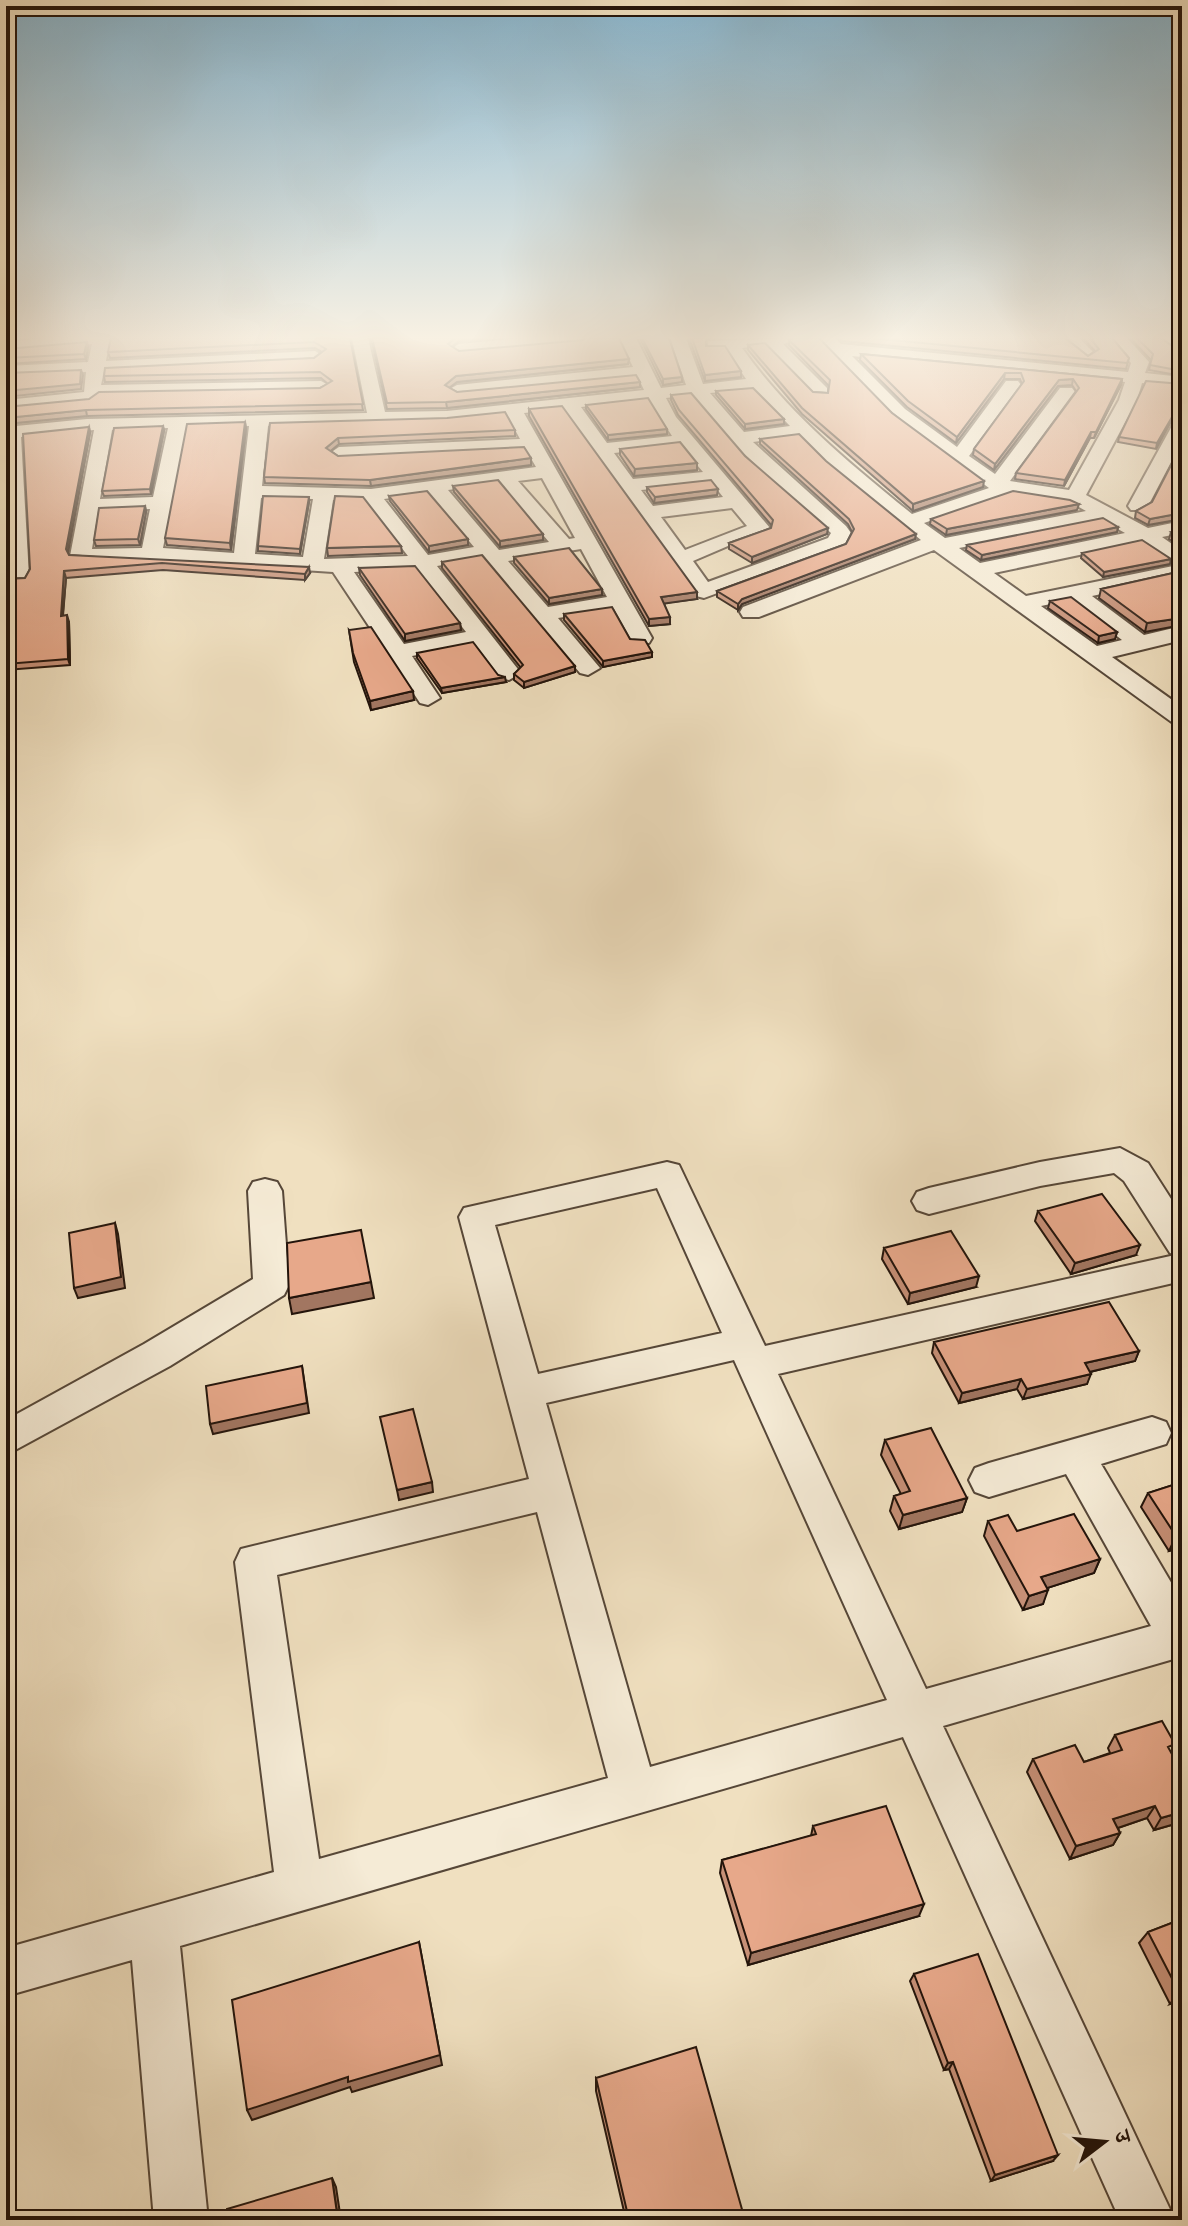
<svg xmlns="http://www.w3.org/2000/svg" width="1188" height="2226" viewBox="0 0 1188 2226" font-family="'Libre Bodoni','Noto Serif Devanagari',serif">
  <rect width="100%" height="100%" fill="#f0e0c0"/>
  <filter id="stains"><feTurbulence type="fractalNoise" baseFrequency=".0025" numOctaves="4"/><feColorMatrix values="0 0 0 0 .2 0 0 0 0 .09 0 0 0 0 .02 0 0 0 .5 -.17"/></filter>
  <radialGradient id="worn" r=".72"><stop offset=".6" stop-color="#630" stop-opacity="0"/><stop offset="1" stop-color="#630" stop-opacity=".3"/></radialGradient>
  <g fill="none" stroke-linecap="round" stroke-linejoin="round">
    <!-- minor casing -->
    <g stroke="#564738" stroke-width="4">
      <path id="minor" d="M45 338H110L106 361 315 351 324 356 315 361 104 371 101 385 321 381 330 386 321 391 98 395 96 401 90 402 6 410V400L84 392 86 372 6 376V366L88 362 92 344 6 352V342Z
        M352 338H368L385 412 447 411 644 390 638 377 457 395 448 390 457 385 633 367 619 338H636L661 388 686 385 670 338H686L703 384 746 379 726 349H708V341L802 338 783 344 827 388V396H815L766 345 742 348C788 413 850 464 912 514L989 488 893 417 817 338H835L841 344 1128 372 1131 363 1109 338H1127L1149 362 1145 373 1182 377V387L1142 383 1137 400 1086 495 1148 528 1182 521V533L1162 537 1182 551V577L1092 596 1144 635 1182 626V640L1112 657 1182 707V725L1173 723 934 550 759 617H743L740 612 743 607 921 540 827 464 800 436 753 442 846 526 851 533 844 546 704 598 696 596 564 409 524 413 652 638 649 643H633L614 609 558 618 600 668 588 675 580 673 483 558 437 566 521 673 509 680 501 678 475 644 412 656 440 698 428 705 420 703 333 572 151 560H73L70 556 94 430 21 437 29 576 26 581 6 583V427L87 419 367 413ZM852 356 1125 382 1119 400 1069 490 1010 481 1075 392 1072 388H1060L995 474 969 456 1021 385 1018 381H1006L957 447 905 409ZM754 389 790 426 744 432 710 393ZM692 395 747 459 831 533 828 538 708 582 693 561 770 528 676 417 666 398ZM649 400 672 436 607 443 581 407ZM507 415 520 439 339 447 330 453 339 459 526 450 536 467 371 489 262 486 268 426 447 421ZM249 426 234 553 163 548 186 428ZM168 428 153 497 100 499 112 430ZM681 446 703 472 633 479 614 453ZM542 478 575 538 569 539 518 481ZM499 483 549 542 499 550 448 490ZM712 483 723 497 653 506 641 490ZM429 493 474 547 428 555 384 499ZM1012 493 1070 502 1086 511 945 538 924 523ZM261 498 313 499 303 557 255 554ZM333 500 365 501 408 556 324 559ZM732 508 747 526 685 550 661 517ZM150 509 142 548 92 549 98 511ZM1102 520 1125 533 980 563 959 548ZM1141 542 1178 565 1026 596 994 573ZM581 549 607 597 548 607 508 561ZM417 569 466 632 404 644 354 572ZM1070 600 1122 640 1097 646 1041 606Z
        M522 338H591L583 343 459 354 451 349 459 344Z
        M1061 338H1079L1095 354 1087 359Z
        M1157 338H1175L1182 345V359Z
        M1182 418V441L1148 506 1145 510H1131L1128 506 1173 424Z
        M1120 1148 1148 1163 1182 1216V1281L778 1374 926 1689 1151 1626 1066 1474 989 1497 975 1492 969 1480 975 1468 989 1463 1152 1417 1166 1422 1171 1433 1166 1444 1101 1464 1182 1601V1660L1177 1658 943 1726 1175 2220H1120L903 1737 180 1946 208 2220H154L132 1960 6 1996V1948L274 1872 235 1562 241 1549 529 1479 459 1217 464 1208 667 1162 679 1165 765 1346 1175 1255 1170 1253 1124 1181 1114 1173 1040 1186 929 1214 917 1210 912 1201 917 1192 929 1188 1040 1162ZM657 1188 722 1333 538 1374 495 1225ZM734 1360 887 1700 650 1767 546 1403ZM537 1512 608 1778 319 1859 277 1575Z
        M265 1179 277 1182 282 1191 289 1285 284 1295 170 1366 6 1455V1420L144 1344 253 1279 248 1191 253 1182Z"/>
    </g>
    <!-- minor -->
    <use href="#minor" fill="#f5ebd6" fill-rule="evenodd"/>
  </g>
  <!-- wall -->
  <path fill="#c79077" stroke="#23140b" stroke-width="2" d="M350 338 363 410 87 416 6 424V407L320 388 328 384 321 378 105 382 104 376 314 358 322 352 315 348 110 358 108 352Z
    M371 338H487L459 341 452 347 459 351 629 359 628 364 457 382 449 388 457 392 640 387 447 408 387 409Z
    M640 338H669L682 382 663 385Z
    M689 338H720L706 339V346L741 371V377L705 381Z
    M839 338H1065L1088 356 1095 351 1083 338H1112L1129 358 1126 369 842 341Z
    M1130 338H1161L1182 353V376L1149 370 1151 360Z
    M789 340 892 413 983 487 913 511 802 414 748 350V345L813 392 828 393 829 386 789 345Z
    M88 347 86 359 6 364V349Z
    M861 354 1122 379 1121 385 1094 438H1090L1064 486 1015 479 1016 473 1076 391 1072 385 1058 386 994 470 973 455 974 449 1022 384 1020 379H1004L956 443 907 407 860 360Z
    M716 391 784 424 745 429 716 395Z
    M671 395 745 456 827 534 752 563 729 549V543L771 528 772 526 678 415 671 400Z
    M586 405 667 434 608 440 586 409Z
    M529 409 697 599 664 603 670 624 649 626 529 416Z
    M245 422 246 429 231 550 167 545 165 538Z
    M270 423 515 430V436L339 444 331 451 338 456 531 465 371 486 265 483 264 477Z
    M1170 423 1156 449 1118 442 1119 437Z
    M163 426 164 431 151 494 104 496 102 491Z
    M89 427 90 433 68 553 69 555 310 573 305 580 163 570 66 578 63 616 69 622 70 665 6 670V579L25 578 30 569Z
    M760 439 915 539 742 604 738 610 717 597V591L846 544 852 532 848 524 760 444Z
    M1182 444V519L1148 525 1135 518 1136 511 1152 502Z
    M620 449 697 463V470L634 476 620 455Z
    M453 486 543 540 500 547 454 492Z
    M647 487 717 495 654 503 647 492Z
    M389 496 468 545 429 552 390 501Z
    M309 502 300 554 258 551V546Z
    M145 506 146 512 140 545 96 546 94 540Z
    M1077 510 946 535 930 524 931 519Z
    M1118 527 1117 532 981 560 966 550 967 545Z
    M1182 530V543L1177 544 1169 539 1171 532Z
    M401 546 402 553 328 556 327 548Z
    M1082 553 1170 564 1103 577 1081 558Z
    M514 557 602 595 549 604 514 563Z
    M442 562 575 666V672L524 688 514 680V674L521 668 442 568Z
    M359 568 460 623 461 630 405 641 360 575Z
    M1182 571 1145 632 1099 598 1101 589Z
    M1050 601 1117 632 1115 639 1098 643 1048 608Z
    M564 614 630 639 652 652V657L603 667 564 620Z
    M349 630 414 700 371 710 354 662Z
    M417 653 498 675 506 682 442 693 417 658Z
    M1038 1211 1136 1255 1071 1274 1035 1221Z
    M884 1248 976 1287 908 1304 882 1259Z
    M934 1342 1139 1351 1135 1361 1090 1372 1087 1384 1023 1399 1017 1389 959 1403 932 1353Z
    M1182 1369V1394L1175 1384Z
    M885 1440 967 1498 962 1512 899 1529 890 1511 894 1496 901 1494 881 1455Z
    M1182 1482V1547L1169 1551 1141 1507 1148 1493Z
    M988 1521 1017 1531 1100 1559 1094 1573 1047 1588 1043 1604 1023 1610 984 1536Z
    M1115 1735 1171 1752 1182 1773V1822L1154 1830 1147 1818 1118 1828 1120 1833 1113 1845 1070 1859 1027 1772 1033 1759 1084 1762 1110 1753 1108 1748Z
    M813 1826 919 1916 748 1965 720 1873 722 1860 811 1836Z
    M1182 1919V1999L1170 2004 1139 1943 1148 1932Z
    M914 1974 1053 2161 991 2181 949 2069 944 2070 910 1981Z
    M596 2078 745 2220H626L596 2091Z"/>
  <!-- shaded-wall -->
  <path fill="#a27661" stroke="#23140b" stroke-width="2" d="M455 338H487L459 341 448 350V344Z
    M87 342 88 347 86 359 84 354Z
    M629 359 628 364 457 382 445 391V385L456 376Z
    M81 370 83 375 81 389 6 397V391Z
    M741 371V377L705 381V375Z
    M1005 373 1004 379 956 443 957 437Z
    M682 377V382L663 385V379Z
    M1073 379 1072 385 1058 386 994 470 995 464 1059 380Z
    M1122 379 1121 385 1094 438 1096 432Z
    M640 382V387L447 408 446 402Z
    M86 410 87 416 6 424V418Z
    M1182 412V417L1170 423 1156 449 1157 443 1172 417Z
    M784 419V424L745 429V424Z
    M245 422 246 429 231 550 230 543Z
    M163 426 164 431 151 494 150 489Z
    M89 427 90 433 67 555 66 549Z
    M667 429V434L608 440V435Z
    M1091 432 1090 438 1064 486 1065 480Z
    M338 438 339 444 327 454 326 448Z
    M531 458V465L371 486 370 480Z
    M697 463V470L634 476 635 469Z
    M984 481 983 487 913 511V504Z
    M718 489 717 495 654 503 655 497Z
    M309 497V502L300 554V549Z
    M1079 504 1077 510 946 535 947 529Z
    M145 506 146 512 140 545 138 539Z
    M1182 513V519L1148 525 1150 519Z
    M1118 527 1117 532 981 560 982 555Z
    M828 528 827 534 752 563V557Z
    M543 534V540L500 547V541Z
    M916 534 915 539 742 604 738 610V604L742 599Z
    M1182 537V543L1177 544 1179 538Z
    M468 539V545L429 552V546Z
    M1171 559 1170 564 1103 577 1104 572Z
    M309 567 310 573 305 580V574Z
    M64 571 66 578 62 623 61 616Z
    M602 589V595L549 604V598Z
    M697 592V599L661 604V597Z
    M67 615 69 622 70 665 68 659Z
    M670 617V624L649 626V619Z
    M1182 618V625L1145 632 1147 623Z
    M460 623 461 630 405 641V634Z
    M1117 632 1115 639 1098 643 1099 636Z
    M652 652V657L603 667V661Z
    M575 666V672L524 688V682Z
    M505 677 506 682 442 693 441 688Z
    M413 691 414 700 371 710 370 701Z
    M115 1223 118 1234 125 1288 78 1298 74 1288Z
    M1140 1245 1136 1255 1071 1274 1075 1263Z
    M979 1276 976 1287 908 1304 910 1293Z
    M371 1282 374 1298 292 1314 289 1298Z
    M1139 1351 1135 1361 1081 1374 1085 1363Z
    M302 1366 309 1413 213 1434 210 1424Z
    M1091 1374 1087 1384 1023 1399 1027 1389Z
    M1021 1379 1017 1389 959 1403 962 1393Z
    M432 1482 433 1492 399 1500 397 1490Z
    M967 1498 962 1512 899 1529 903 1515Z
    M1182 1534V1547L1169 1551 1176 1536Z
    M1100 1559 1094 1573 1035 1592 1041 1577Z
    M1048 1590 1043 1604 1023 1610 1029 1596Z
    M1155 1806 1147 1818 1106 1832 1113 1819Z
    M1182 1812V1822L1154 1830 1161 1818Z
    M1120 1833 1113 1845 1070 1859 1076 1846Z
    M924 1904 919 1916 748 1965 751 1953Z
    M419 1942 442 2065 352 2092 350 2087 252 2120 247 2110Z
    M1182 1991V1999L1170 2004 1179 1992Z
    M953 2062 949 2069 944 2070 948 2063Z
    M1058 2155 1053 2161 991 2181 995 2175Z
    M332 2178 336 2187 341 2220H338Z"/>
  <!-- building -->
  <path fill="#e7a88a" stroke="#23140b" stroke-width="2" d="M111 338H350L363 404 86 410 6 418V407L89 399 99 392 320 388 332 381 320 372 104 376 105 368 314 358 326 349 314 342 108 352Z
    M372 338H455L448 344 459 351 583 340 585 338H619L629 359 456 376 445 385 457 392 636 375 640 382 446 402 387 403Z
    M642 338H669L682 377 663 379Z
    M692 338H706V346H725L741 371 705 375Z
    M794 338H819L892 413 984 481 913 504 802 408 748 345 765 343 813 392 828 393 830 380 789 340Z
    M871 338H1065L1088 356 1099 349 1090 338H1112L1129 358 1127 363Z
    M1137 338H1161L1182 353V371L1150 365 1153 354Z
    M87 342 84 354 6 358V349Z
    M861 354 1122 379 1096 432H1091L1065 480 1016 473 1079 388 1073 379 1059 380 995 464 974 449 1024 381 1021 373H1005L957 437 908 401Z
    M81 370 80 384 6 391V373Z
    M1146 381 1182 384V412L1172 417 1157 443 1119 437Z
    M753 388 784 419 745 424 716 391Z
    M691 393 745 456 828 528 752 557 729 543 771 528 773 520 679 410 671 395Z
    M648 398 667 429 608 435 586 405Z
    M562 406 697 592 661 597 670 617 649 619 529 409Z
    M505 412 515 430 338 438 326 448 338 456 524 447 531 458 370 480 264 477 270 423 447 418Z
    M245 422 230 543 165 538 187 424Z
    M163 426 150 489 102 491 114 428Z
    M89 427 66 549 69 555 309 567 305 574 162 563 64 571 61 616 67 615 68 659 6 664V579L25 578 30 569 23 434Z
    M799 434 826 461 916 534 742 599 738 604 717 591 846 544 854 529 849 519 760 439Z
    M680 442 697 463 635 469 620 449Z
    M1182 444V513L1150 519 1136 511 1152 502Z
    M498 480 543 534 500 541 453 486Z
    M711 480 718 489 655 497 647 487Z
    M427 491 468 539 429 546 389 496Z
    M1013 491 1070 500 1079 504 947 529 931 519Z
    M263 496 309 497 300 549 258 546Z
    M335 496 363 497 401 546 327 548Z
    M145 506 138 539 94 540 99 508Z
    M1103 518 1118 527 982 555 967 545Z
    M1182 530V537L1179 538 1171 532Z
    M1142 540 1171 559 1104 572 1082 553Z
    M569 548 602 589 549 598 514 557Z
    M482 555 575 666 524 682 514 674 523 665 442 562Z
    M415 566 460 623 405 634 359 568Z
    M1182 571V618L1147 623 1101 589Z
    M1071 597 1117 632 1099 636 1050 601Z
    M612 607 630 639 645 640 652 652 603 661 564 614Z
    M371 627 413 691 370 701 353 653 349 630Z
    M473 642 498 675 505 677 441 688 417 653Z
    M1102 1194 1140 1245 1075 1263 1038 1211Z
    M115 1223 121 1277 74 1288 69 1233Z
    M361 1230 371 1282 289 1298 287 1243Z
    M951 1231 979 1276 910 1293 884 1248Z
    M1109 1302 1139 1351 1085 1363 1091 1374 1027 1389 1021 1379 962 1393 934 1342Z
    M302 1366 307 1403 210 1424 206 1386Z
    M413 1409 432 1482 397 1490 380 1417Z
    M931 1428 967 1498 903 1515 894 1496 910 1491 885 1440Z
    M1182 1482V1534L1176 1536 1148 1493Z
    M1074 1514 1100 1559 1041 1577 1048 1590 1029 1596 988 1521 1008 1515 1017 1531Z
    M1162 1721 1175 1744 1168 1747 1182 1772V1812L1161 1818 1155 1806 1113 1819 1120 1833 1076 1846 1033 1759 1075 1745 1084 1762 1122 1750 1115 1735Z
    M886 1806 924 1904 751 1953 722 1860 816 1834 813 1826Z
    M1182 1919V1991L1179 1992 1148 1932Z
    M419 1942 440 2055 348 2082V2077L247 2110 232 2000Z
    M978 1954 1058 2155 995 2175 953 2062 948 2063 914 1974Z
    M696 2047 745 2220H629L596 2078Z
    M332 2178 338 2220H228L227 2209Z"/>
  <!-- sky -->
  <linearGradient id="sky" x2="0" y2="1"><stop stop-color="#89b8d2"/><stop offset="0.52" stop-color="#f8f1e3"/><stop offset="1" stop-color="#f8f1e3" stop-opacity="0"/></linearGradient>
  <rect width="1188" height="650" fill="url(#sky)"/>
  <!-- margin -->
  <rect width="1188" height="2226" fill="none" stroke="#f0e0c0" stroke-width="32"/>
  <rect x="8" y="8" width="1172" height="2210" fill="none" stroke="#23140b" stroke-width="4"/>
  <rect x="16" y="16" width="1156" height="2194" fill="none" stroke="#23140b" stroke-width="2"/>
  <!-- north arrow -->
  <g transform="translate(1104 2142) rotate(74)" stroke="#f5ebd6" stroke-width="6" paint-order="stroke">
  <path d="M0-6L14 30L0 20L-14 30Z" fill="#23140b"/>
  <text y="-12" font-size="22" font-weight="bold" text-anchor="middle" fill="#23140b">उ</text>
  </g>
  <rect width="100%" height="100%" filter="url(#stains)"/>
  <rect width="100%" height="100%" fill="url(#worn)"/>
</svg>
